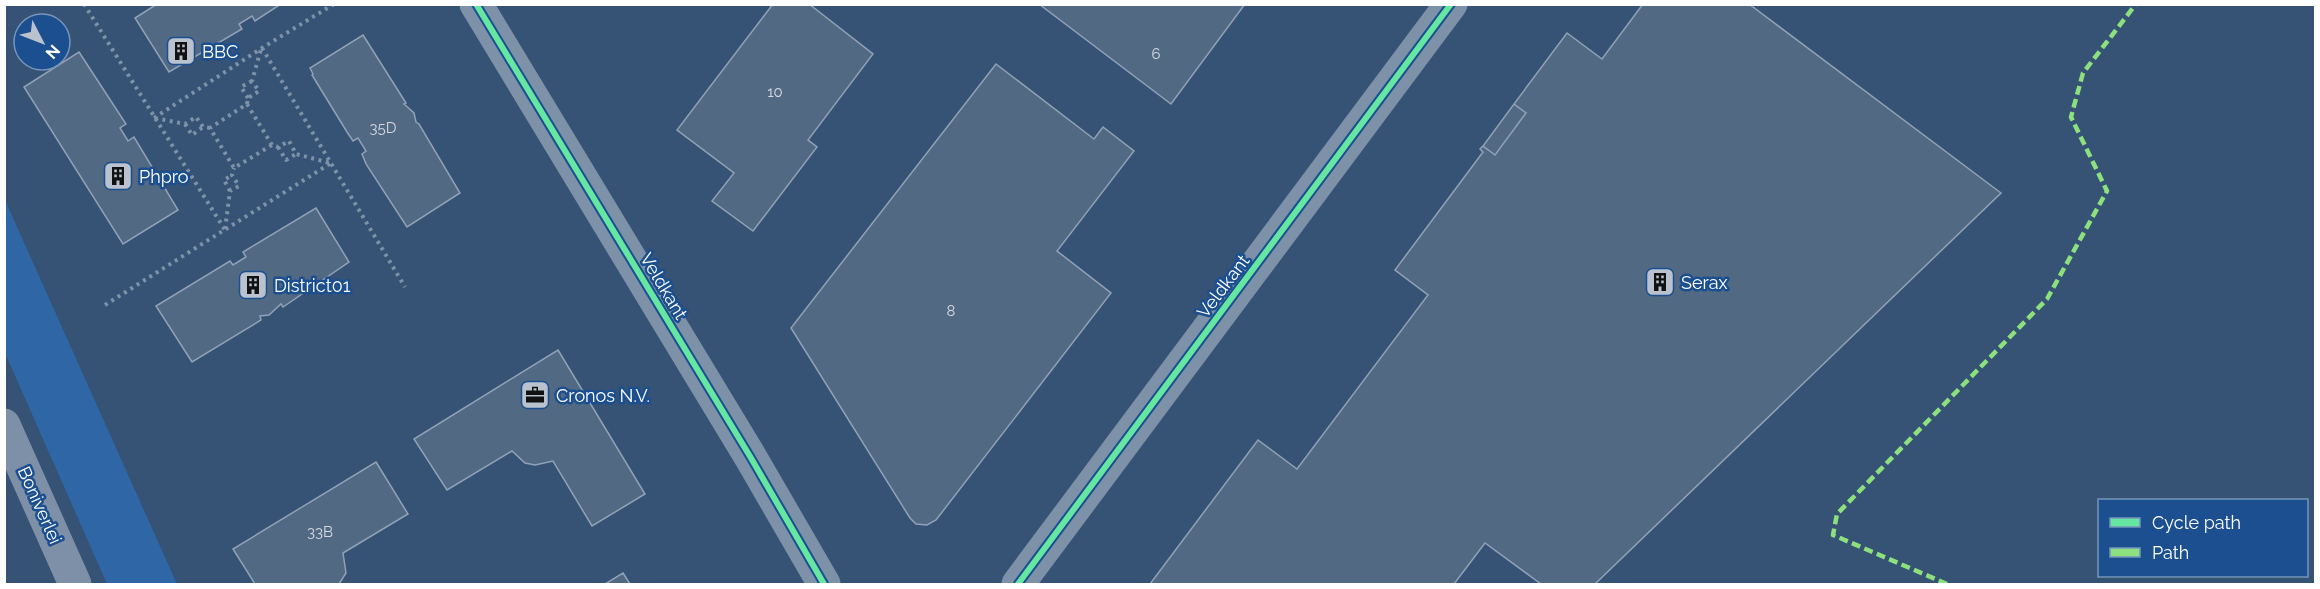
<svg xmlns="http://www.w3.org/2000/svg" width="2320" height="589" viewBox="0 0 2320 589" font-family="Raleway,sans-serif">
  <rect width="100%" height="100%" fill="#365274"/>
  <!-- green -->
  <path fill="#2f66a5" d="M5 200 177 584H107L5 353Z"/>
  <!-- building -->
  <path fill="#526984" stroke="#92a2b6" stroke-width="1.5" d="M157 4H281L255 21 252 16 239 24 242 29 169 72 135 18Z
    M773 4H809L873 54 808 140 817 147 753 231 712 201 734 173 677 130Z
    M1039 4H1245L1171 104Z
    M1643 4H1749L2001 193 1595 584H1541L1485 543 1454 584H1150L1258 440 1297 469 1428 295 1395 270 1483 152 1480 149 1483 146 1495 155 1526 113 1514 104 1567 33 1602 59Z
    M363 35 406 103 404 104 414 113 416 122 419 124 460 193 407 227 366 164 362 154 366 151 358 138 353 141 347 132 312 75 313 74 310 68Z
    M79 52 126 124 120 128 128 141 134 137 178 210 123 244 24 87Z
    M996 64 1094 139 1103 127 1134 151 1057 251 1111 293 936 520 927 525 916 524 910 518 791 328Z
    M1514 104 1526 113 1495 155 1483 146Z
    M316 208 349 262 283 307 281 304 269 315 260 316 261 320 192 362 156 306 230 261 233 265 246 257 243 252Z
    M558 350 645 494 592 526 553 461 535 465 525 463 512 451 447 490 414 439Z
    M376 462 408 514 343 553 346 573 339 584H255L233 549Z
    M623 573 630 584H605Z"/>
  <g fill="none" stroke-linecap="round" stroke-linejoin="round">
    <!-- path -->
    <path stroke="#7d92a8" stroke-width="4" stroke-dasharray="3 4.5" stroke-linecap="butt" d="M84 4 225 230
      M262 48 405 287
      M248 98 241 87 252 81
      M247 104 248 98 259 91 252 81 261 49
      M154 118 262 48 334 4
      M155 118 185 124 196 117 203 127 210 128
      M185 124 192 135 203 127
      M272 145 247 104 210 128 234 168 272 145 278 147 289 141 296 154 330 163
      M278 147 286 160 296 154
      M230 191 224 180 232 175
      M225 229 230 191 239 186 232 175 234 168
      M105 305 331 163"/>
    <!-- minor -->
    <path stroke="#7d92a8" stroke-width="33" d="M476 4 751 458 824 584
      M1018 584 1451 4"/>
    <!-- trunk -->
    <path stroke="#7e90a7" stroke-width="33" d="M4 425 75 584"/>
    <!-- quiet -->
    <path stroke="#8de07e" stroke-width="4.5" stroke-dasharray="9 4.5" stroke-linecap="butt" d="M1947 584 1833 535 1837 514 2047 299 2107 191 2071 117 2083 73 2136 4"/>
    <!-- cycleway casing -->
    <g stroke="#1b4f8f" stroke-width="10">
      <path id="cycleway" d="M476 4 751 458 824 584
        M1018 584 1451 4"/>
    </g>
    <!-- cycleway -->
    <use href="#cycleway" stroke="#66e7a1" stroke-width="6"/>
  </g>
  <!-- icons -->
  <defs>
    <g id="building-square" transform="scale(1.5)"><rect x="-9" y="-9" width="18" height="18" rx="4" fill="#b9c2ce" stroke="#1b4f8f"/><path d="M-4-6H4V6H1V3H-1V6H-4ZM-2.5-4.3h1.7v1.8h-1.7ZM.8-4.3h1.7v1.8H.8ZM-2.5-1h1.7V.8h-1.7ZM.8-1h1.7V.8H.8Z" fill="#111"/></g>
    <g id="office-square" transform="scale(1.5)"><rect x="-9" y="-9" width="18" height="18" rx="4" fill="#b9c2ce" stroke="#1b4f8f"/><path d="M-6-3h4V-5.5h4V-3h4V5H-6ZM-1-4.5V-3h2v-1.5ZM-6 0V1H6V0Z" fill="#111"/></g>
  </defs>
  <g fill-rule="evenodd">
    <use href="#building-square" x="181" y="51"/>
    <use href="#building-square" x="118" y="176"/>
    <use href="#building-square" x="1660" y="282"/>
    <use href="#building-square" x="253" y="285"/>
    <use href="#office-square" x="535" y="395"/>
  </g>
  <g text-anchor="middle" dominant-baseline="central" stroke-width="5" stroke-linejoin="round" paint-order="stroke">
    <!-- number labels -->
    <g font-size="15" fill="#d4dae0">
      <text x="1156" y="54">6</text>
      <text x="775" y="92">10</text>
      <text x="383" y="128">35D</text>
      <text x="951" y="311">8</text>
      <text x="320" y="532">33B</text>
    </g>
    <!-- poi labels -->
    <g font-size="18" fill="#fff" stroke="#1b4f8f" text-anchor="start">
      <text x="202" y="51">BBC</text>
      <text x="139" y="176">Phpro</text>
      <text x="1681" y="282">Serax</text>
      <text x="274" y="285">District01</text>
      <text x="556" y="395">Cronos N.V.</text>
    </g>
    <!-- street labels -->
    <g font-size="18" fill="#fff" stroke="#1b4f8f">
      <text transform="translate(664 286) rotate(59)">Veldkant</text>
      <text transform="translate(1223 286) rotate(-53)">Veldkant</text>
      <text transform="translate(40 505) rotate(66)">Boniverlei</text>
    </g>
  </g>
  <!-- border -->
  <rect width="2320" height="589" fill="none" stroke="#ffffff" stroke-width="12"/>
  <!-- legend -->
  <rect x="2098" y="499" width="210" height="78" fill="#1b4f8f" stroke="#7695bc" stroke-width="1.5"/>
  <rect x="2110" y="518" width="30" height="9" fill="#66e7a1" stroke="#7695bc" stroke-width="1.5"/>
  <text x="2152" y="529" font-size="18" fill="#ffffff">Cycle path</text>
  <rect x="2110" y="548" width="30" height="9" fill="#8de07e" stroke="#7695bc" stroke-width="1.5"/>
  <text x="2152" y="559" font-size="18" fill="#ffffff">Path</text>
  <!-- north arrow -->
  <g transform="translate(42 42) rotate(132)"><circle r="28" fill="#1b4f8f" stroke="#7695bc" stroke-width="1.5"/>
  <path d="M0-4.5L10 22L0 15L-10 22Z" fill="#b9c2ce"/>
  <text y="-9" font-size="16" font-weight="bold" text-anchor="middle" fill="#ffffff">N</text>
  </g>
</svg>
